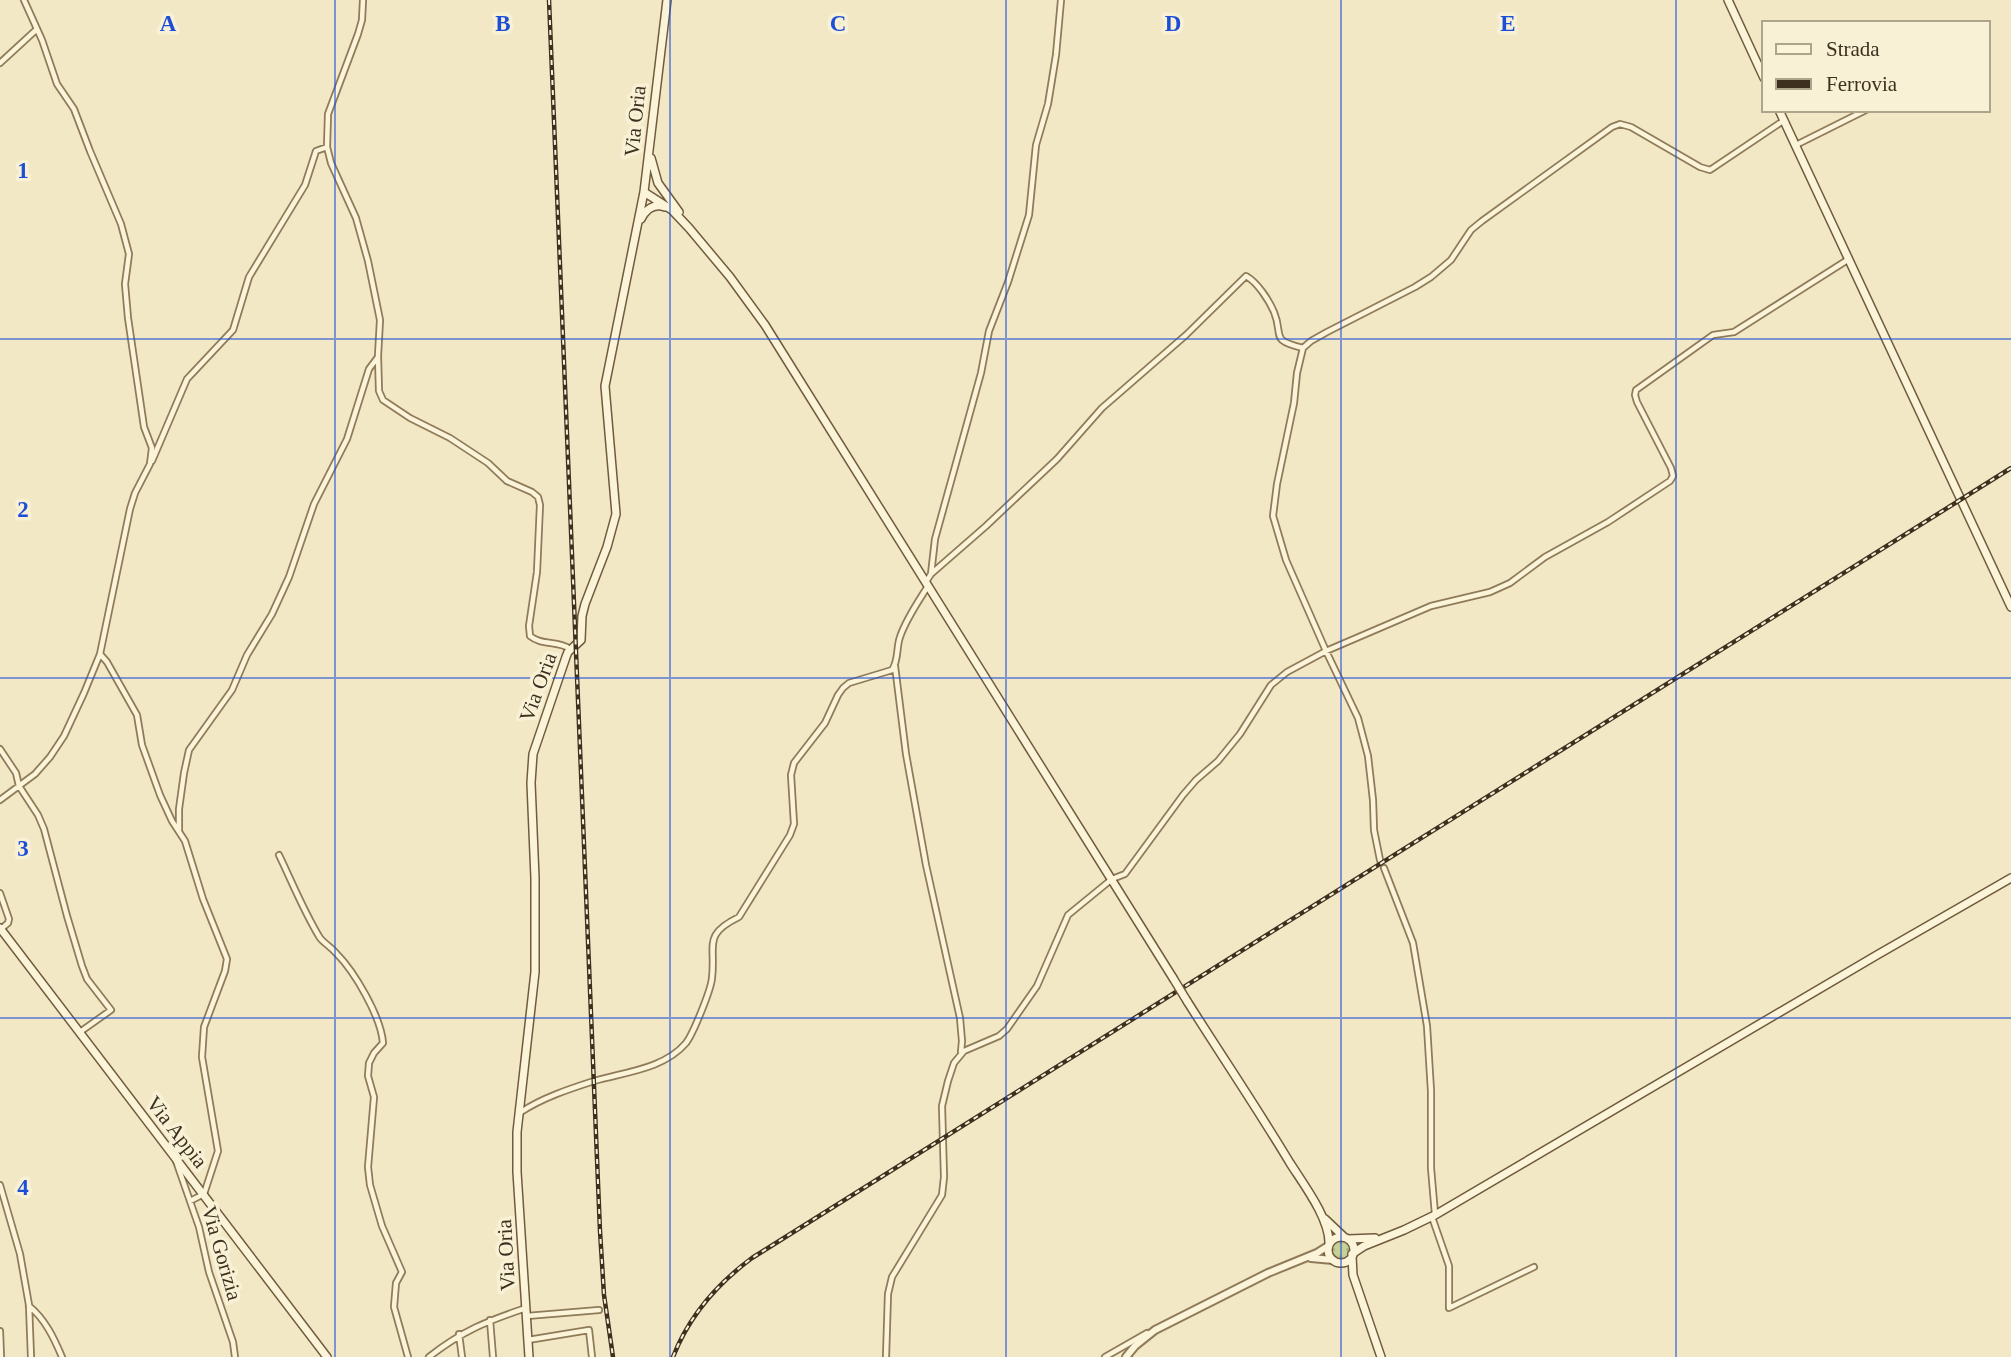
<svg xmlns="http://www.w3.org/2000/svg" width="2011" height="1357" viewBox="0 0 2011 1357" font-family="Georgia,serif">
  <defs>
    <pattern id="grass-dots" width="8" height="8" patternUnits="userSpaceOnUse" patternTransform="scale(1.75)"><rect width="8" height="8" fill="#c6d197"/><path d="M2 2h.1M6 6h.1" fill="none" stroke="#abb482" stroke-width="1.8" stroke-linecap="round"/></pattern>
  </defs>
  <rect width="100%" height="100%" fill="#f2e8c5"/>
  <!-- grass -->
  <path fill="url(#grass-dots)" d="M1332 1250a9 9 0 1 1 18 0a9 9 0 1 1-18 0Z"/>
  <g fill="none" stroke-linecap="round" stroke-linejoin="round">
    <!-- minor casing -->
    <g stroke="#8f7a59" stroke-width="8">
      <path id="minor" d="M363 0 362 20 358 34 328 114 327 147 331 163 356 218 368 261 380 320 378 356 379 391 383 400 410 418 450 438 488 463 507 481 532 492 538 497 540 505 537 572 529 626 530 636C542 646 558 640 570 649
        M0 63 37 29
        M1796 145 1866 110
        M152 461 187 379 233 330 249 277 305 185 316 151 327 147
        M931 574 935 539 981 373 989 331 1008 282 1029 215 1036 145 1048 104 1056 55 1061 0
        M926 582 931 574 986 526 1057 459 1102 408 1186 335 1246 276C1257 282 1269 300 1274 312 1284 336 1269 340 1303 348
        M100 654 107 662 137 715 142 745 160 795 172 821 185 841 203 899 227 959 225 971 204 1027 202 1057 218 1151 204 1194 190 1201
        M895 666 906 754 926 865 960 1018 962 1041 961 1052
        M0 749 16 773 19 786 38 815 44 829 67 916 82 966 87 979 111 1010 80 1032
        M0 800 35 774 50 757 64 736 84 693 100 654 130 509 135 493 150 464 152 448 144 427 128 318 125 284 129 254 121 224 90 151 74 109 57 84 42 40 24 0
        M179 830V809L184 773 189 750 232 690 247 655 272 614 289 577 314 504 347 439 369 369 378 357
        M279 855C292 882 304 912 320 938 325 944 331 947 336 953 355 972 381 1017 383 1043L374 1053 369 1063 368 1076 374 1097 368 1167 370 1185 382 1226 402 1272 396 1283 394 1307 408 1357
        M1380 860 1374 830 1373 800 1368 756 1358 718 1326 651 1286 560 1273 516 1277 484 1294 403 1297 373 1303 348 1311 341 1327 332 1415 287 1431 277 1451 260 1471 230 1482 221 1612 127 1620 124 1631 127 1700 167 1710 170 1783 121
        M1384 868 1413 943 1427 1026 1431 1091V1168L1435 1214
        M0 893 9 919 8 923 1 929
        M521 1112C542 1098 569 1089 594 1081 625 1072 664 1069 686 1043 693 1034 711 990 712 978 716 945 702 935 739 917L790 835 794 824 791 775 794 763 825 723 838 695 843 688 849 683 892 670C899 660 896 648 900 637 906 619 918 602 928 586
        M176 1161 199 1227 209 1272 233 1342 235 1357
        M0 1185 20 1254 29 1305 31 1357
        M1432 1217 1449 1266V1308L1534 1267
        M29 1306C45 1319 54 1338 62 1357
        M527 1316 599 1310
        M490 1320 493 1357
        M0 1331 1 1357
        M459 1334 462 1357
        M528 1340 589 1330 592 1357
        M429 1357C462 1331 487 1321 526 1308
        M886 1357 888 1294 892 1277 942 1195 944 1177 942 1106 948 1081 954 1063 964 1051 999 1036 1007 1029 1037 986 1068 915 1112 879 1125 874 1183 795 1196 780 1218 761 1240 734 1271 685 1287 672 1326 651 1431 606 1490 592 1510 583 1545 557 1608 522 1670 481 1673 476 1671 468 1637 402 1635 395 1636 390 1713 335 1734 332 1849 259
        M1105 1357 1147 1333"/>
    </g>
    <!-- tertiary casing -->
    <g stroke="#8f7a59" stroke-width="10">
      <path id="tertiary" d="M1311 1258 1333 1260
        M1126 1357 1135 1346 1155 1330 1268 1273 1317 1253 1328 1246"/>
    </g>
    <!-- secondary casing -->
    <g stroke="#705b3c" stroke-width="10">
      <path id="secondary" d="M1728 0 1764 78
        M1779 110 2011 607
        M651 158 658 183 679 212
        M644 192 672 210 689 228 730 277 765 325 1173 978
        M641 219C646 209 654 203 665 207
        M0 928 327 1357
        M1187 1001C1221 1055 1257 1108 1290 1163 1304 1185 1330 1219 1329 1244
        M1325 1219 1344 1237
        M1328 1250a13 13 0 1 1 26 0a13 13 0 1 1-26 0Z
        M1348 1239 1375 1238
        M1352 1254 1364 1246 1404 1230 1435 1215 1877 955 2011 878
        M1352 1256 1353 1275 1381 1357
        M529 1357 517 1172V1132L535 972V878L531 783 533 754 566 657 568 652 581 640 582 616 585 604 607 547 616 514 605 386 644 192 667 0"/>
    </g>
    <!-- minor -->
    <use href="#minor" stroke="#fbf4d9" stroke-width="4.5"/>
    <!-- tertiary -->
    <use href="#tertiary" stroke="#fbf4d9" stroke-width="6"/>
    <!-- secondary -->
    <use href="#secondary" stroke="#fbf4d9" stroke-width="7"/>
    <!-- rail casing -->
    <g stroke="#3d301e" stroke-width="4.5">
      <path id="rail" d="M549 0 600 1231 604 1295 613 1357
        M673 1357C689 1316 717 1284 752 1258L2011 468"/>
    </g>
    <!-- rail -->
    <use href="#rail" stroke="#f8f1d5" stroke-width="2" stroke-dasharray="5" stroke-linecap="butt"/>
    <!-- secondary-bridge casing -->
    <g stroke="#705b3c" stroke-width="10" stroke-linecap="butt">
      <path id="secondary-bridge" d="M1173 978 1187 1001"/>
    </g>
    <!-- secondary-bridge -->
    <use href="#secondary-bridge" stroke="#fbf4d9" stroke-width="7"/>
  </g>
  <!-- grid -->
  <path fill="none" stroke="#1d4ed8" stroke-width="2" stroke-opacity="0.55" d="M335 0V1357M670 0V1357M1006 0V1357M1341 0V1357M1676 0V1357M0 339H2011M0 678H2011M0 1018H2011"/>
  <g text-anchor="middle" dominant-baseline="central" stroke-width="7" stroke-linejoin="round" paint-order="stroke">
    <!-- street labels -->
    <g font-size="21" fill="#3d301e" stroke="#f8f1d5">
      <text transform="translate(635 121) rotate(-84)">Via Oria</text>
      <text transform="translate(538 687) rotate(-70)">Via Oria</text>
      <text transform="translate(177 1132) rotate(52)">Via Appia</text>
      <text transform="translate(222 1253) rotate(74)">Via Gorizia</text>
      <text transform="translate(506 1255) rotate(-93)">Via Oria</text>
    </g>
  </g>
  <g font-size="23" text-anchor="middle" font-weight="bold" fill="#1d4ed8" stroke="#f8f1d5" stroke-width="7" stroke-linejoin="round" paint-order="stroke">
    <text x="168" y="31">A</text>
    <text x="503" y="31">B</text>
    <text x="838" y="31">C</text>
    <text x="1173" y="31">D</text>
    <text x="1508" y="31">E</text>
    <text x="23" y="178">1</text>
    <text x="23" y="517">2</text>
    <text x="23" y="856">3</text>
    <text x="23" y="1195">4</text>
  </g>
  <!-- legend -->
  <rect x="1762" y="21" width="228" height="91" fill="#f8f1d5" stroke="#ada48c" stroke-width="2"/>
  <rect x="1776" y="44" width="35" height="10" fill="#fbf4d9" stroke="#ada48c" stroke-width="2"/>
  <text x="1826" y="56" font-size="21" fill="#3d301e">Strada</text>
  <rect x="1776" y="79" width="35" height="10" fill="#3d301e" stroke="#ada48c" stroke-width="2"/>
  <text x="1826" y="91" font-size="21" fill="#3d301e">Ferrovia</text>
</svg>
